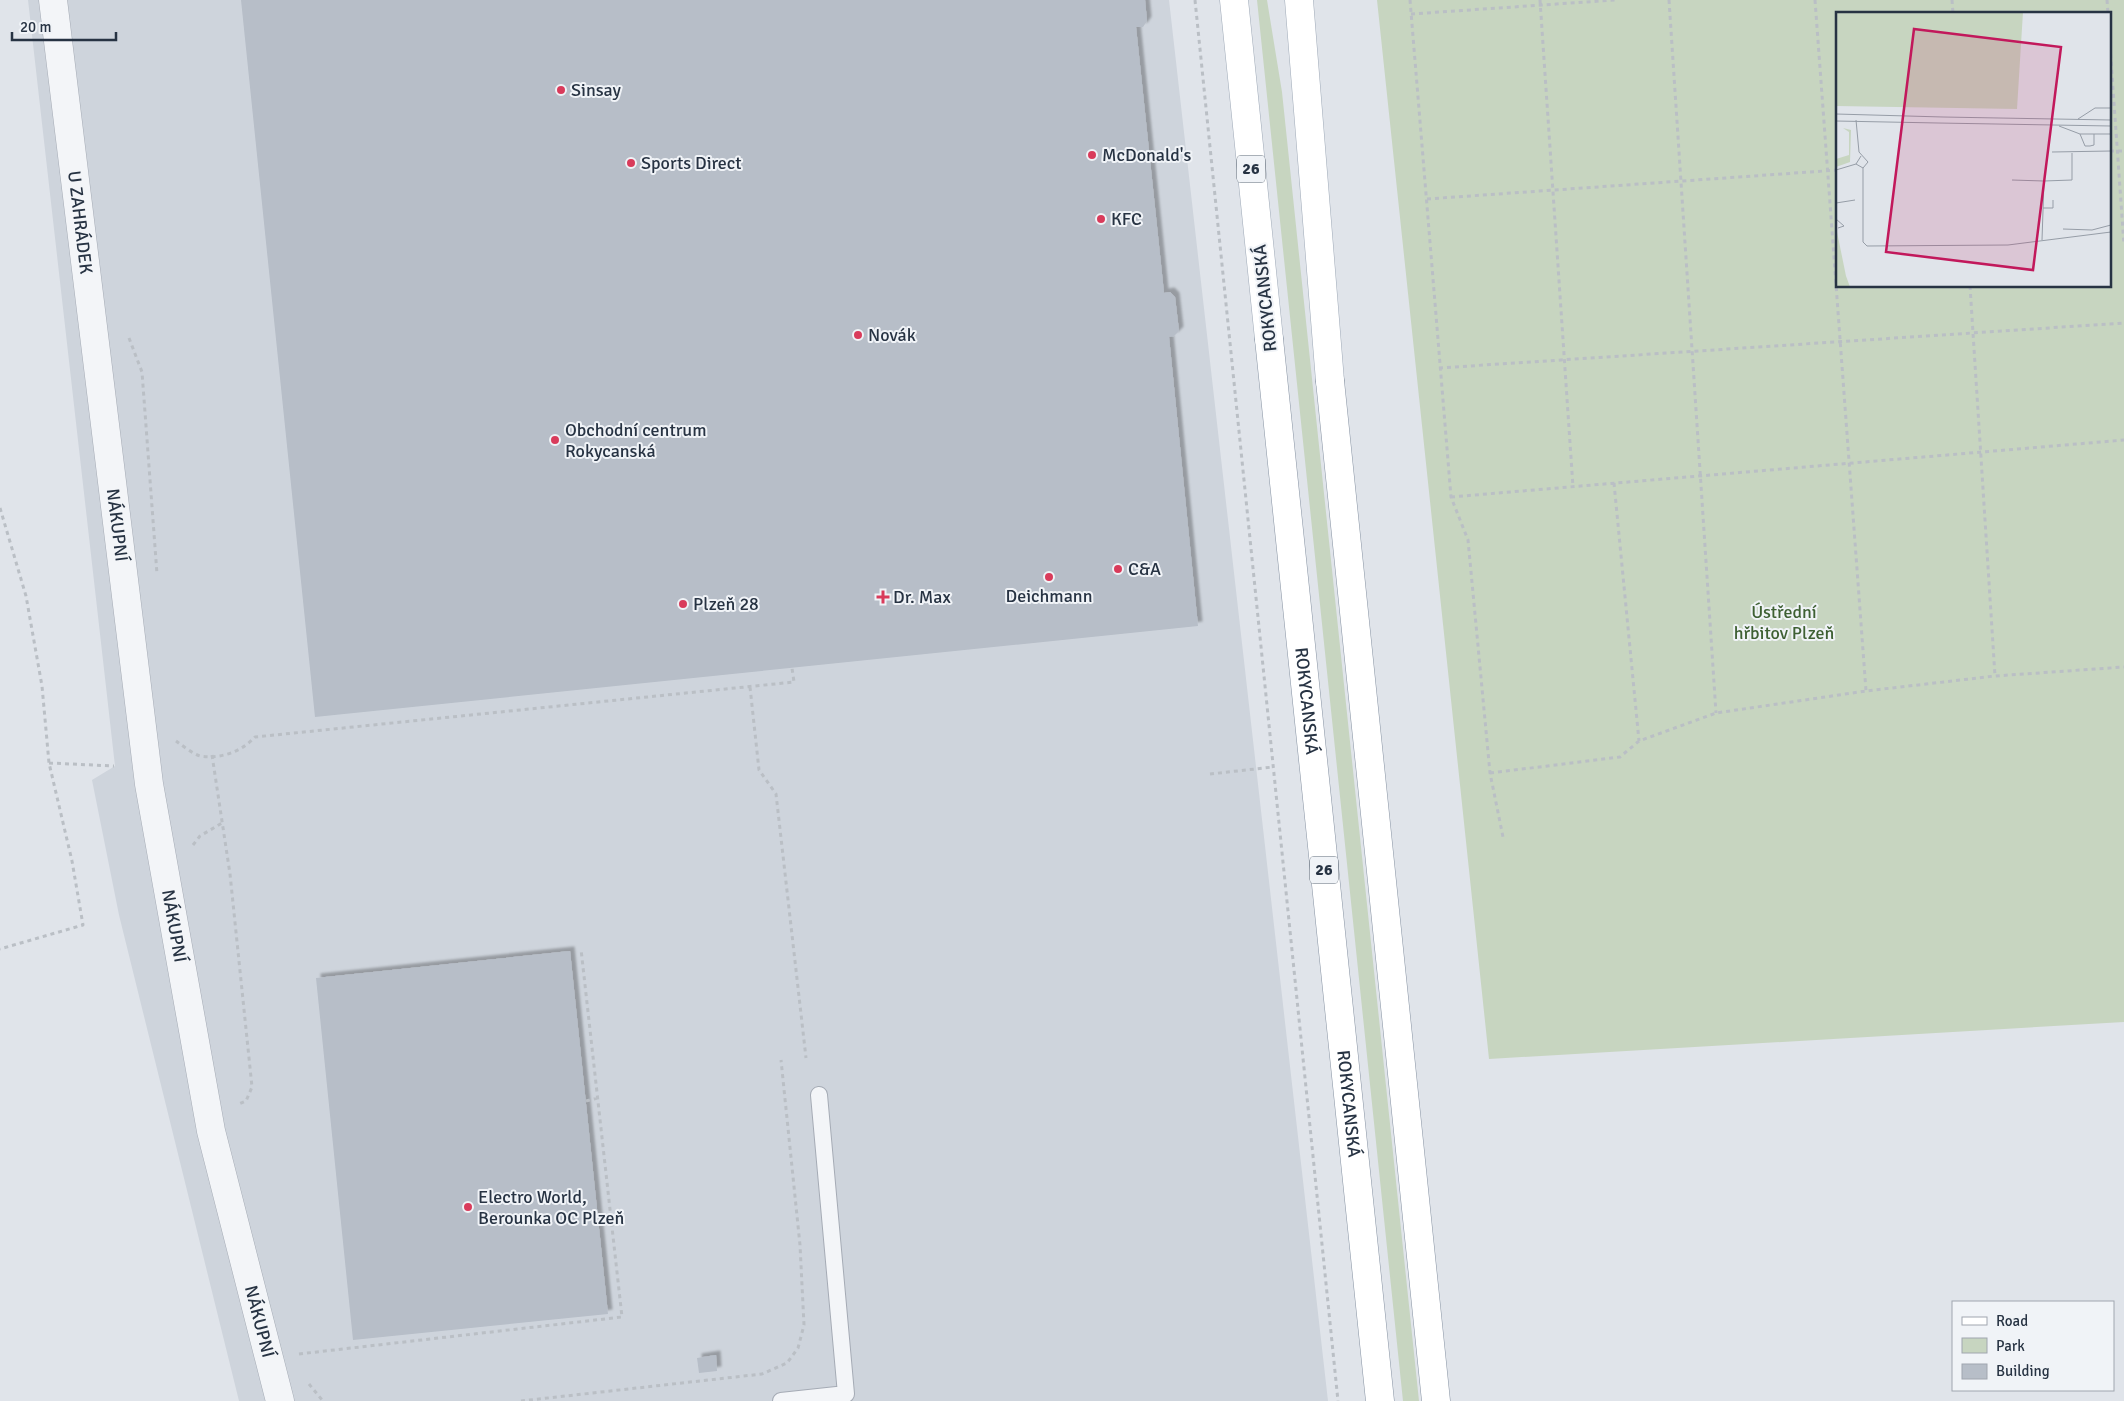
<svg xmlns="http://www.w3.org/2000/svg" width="2124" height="1401" viewBox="0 0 2124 1401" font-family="Signika,sans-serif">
  <defs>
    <filter id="shadow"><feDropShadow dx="4.5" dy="-4.5" stdDeviation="1" flood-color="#0004"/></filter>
  </defs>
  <rect width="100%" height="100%" fill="#e0e4ea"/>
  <!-- built -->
  <path fill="#ced4dc" d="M28 0H1169L1328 1401H239L119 915 92 780 115 766Z"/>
  <!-- green -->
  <path fill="#c7d5c0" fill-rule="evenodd" d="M1257 0H1267L1282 92 1419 1401H1403Z
    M1377 0H2124V1022L1489 1059ZM1838 14H2110V286H1838Z"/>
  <!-- building -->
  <path fill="#b7bec8" filter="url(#shadow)" d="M241 0H1145L1147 21 1143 27H1136L1164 293 1170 292 1175 297 1179 331 1174 336 1169 337 1198 626 315 717Z
    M570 951 608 1314 353 1340 316 978Z
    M716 1355 717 1371 699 1373 697 1358Z"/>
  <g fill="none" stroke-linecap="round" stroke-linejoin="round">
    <!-- lane casing -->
    <g stroke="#a5abb5" stroke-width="18">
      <path id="lane" d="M781 1401 846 1394 819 1095"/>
    </g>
    <!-- street casing -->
    <g stroke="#a5abb5" stroke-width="29">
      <g id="street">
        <path id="s1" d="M53 0 149 784 211 1131 280 1401"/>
      </g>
    </g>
    <!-- primary casing -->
    <g stroke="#9ea9b7" stroke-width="29">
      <path id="primary" d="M1234 0 1269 339
        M1299 0 1330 381"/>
    </g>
    <!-- highway casing -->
    <g stroke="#8692a2" stroke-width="29">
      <g id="highway">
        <path id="s2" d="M1269 339 1380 1401"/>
        <path d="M1330 381 1436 1401"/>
      </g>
    </g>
    <!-- path -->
    <path stroke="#babfc5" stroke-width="3" stroke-dasharray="4 4" stroke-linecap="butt" d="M1195 0 1338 1401
      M1410 0 1451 497 1468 540 1490 773 1503 837
      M1540 0 1573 487
      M1669 0 1716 713
      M1815 0 1866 691
      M1952 0 1953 14
      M2107 0 2108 14
      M1411 14 1615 0
      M2110 46 2124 245
      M2110 151H2124
      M1427 199 1838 170
      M1970 286 1995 676
      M129 338 142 372 157 574
      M1439 368 2124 323
      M1614 483 1639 741
      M1451 497 2124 440
      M0 508 26 596 42 686 49 763 72 861 83 925 0 949
      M750 687 759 770 776 794 806 1058
      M176 741C183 746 193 754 200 756 221 759 241 752 255 737L794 682 792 668
      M212 755 230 874 252 1087 246 1101 239 1104
      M49 763 114 766
      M1490 773 1620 757 1639 741 1716 713 1866 691 1995 676 2124 667
      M1210 774 1273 767
      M193 845 200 836 222 823
      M586 1101 598 1098
      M299 1354 622 1317 581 949
      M309 1384 323 1401
      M521 1401 762 1374 787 1363 798 1348 804 1325 800 1245 781 1060"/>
    <!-- lane -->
    <use href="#lane" stroke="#f3f5f8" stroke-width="16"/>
    <!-- street -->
    <use href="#street" stroke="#f3f5f8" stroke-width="28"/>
    <!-- primary -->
    <use href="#primary" stroke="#fff" stroke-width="28"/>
    <!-- highway -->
    <use href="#highway" stroke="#fff" stroke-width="28"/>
  </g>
  <!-- markers -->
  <g fill="#d93b5b" stroke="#f0f3f7" stroke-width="2">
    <circle cx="561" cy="90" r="5"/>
    <circle cx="1092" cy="155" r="5"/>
    <circle cx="631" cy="163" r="5"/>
    <circle cx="1101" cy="219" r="5"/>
    <circle cx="858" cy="335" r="5"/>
    <circle cx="555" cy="440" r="5"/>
    <circle cx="1118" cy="569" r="5"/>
    <circle cx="1049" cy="577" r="5"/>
    <path d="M880.5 589.5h5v5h5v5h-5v5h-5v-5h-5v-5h5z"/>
    <circle cx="683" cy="604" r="5"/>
    <circle cx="468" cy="1207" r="5"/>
  </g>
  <g text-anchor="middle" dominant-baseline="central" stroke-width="4" stroke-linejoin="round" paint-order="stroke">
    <!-- shield labels -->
    <g fill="#f0f3f7" stroke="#636d79" stroke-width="1">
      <rect x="1237" y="155.5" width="28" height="27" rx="4"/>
      <rect x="1310" y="856.5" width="28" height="27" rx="4"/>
    </g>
    <g font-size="16" font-weight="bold" fill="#273343">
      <text x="1251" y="169">26</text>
      <text x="1324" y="870">26</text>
    </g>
    <!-- poi labels -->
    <g font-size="18" fill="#273343" stroke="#f0f3f7" text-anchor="start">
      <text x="571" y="90">Sinsay</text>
      <text x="1102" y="155">McDonald's</text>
      <text x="641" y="163">Sports Direct</text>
      <text x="1111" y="219">KFC</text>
      <text x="868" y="335">Novák</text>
      <text x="565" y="430">Obchodní centrum<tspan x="565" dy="21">Rokycanská</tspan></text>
      <text x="1128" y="569">C&amp;A</text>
      <text x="1049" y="596" text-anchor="middle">Deichmann</text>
      <text x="893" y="597">Dr. Max</text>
      <text x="693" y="604">Plzeň 28</text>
      <text x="478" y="1197">Electro World,<tspan x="478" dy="21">Berounka OC Plzeň</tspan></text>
    </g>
    <!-- street labels -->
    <g font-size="18" fill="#273343" stroke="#f0f3f7">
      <text stroke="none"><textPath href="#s1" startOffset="224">U ZAHRÁDEK</textPath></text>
      <text transform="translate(1265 298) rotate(-96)">ROKYCANSKÁ</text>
      <text stroke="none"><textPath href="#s1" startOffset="529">NÁKUPNÍ</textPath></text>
      <text stroke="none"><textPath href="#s2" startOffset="364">ROKYCANSKÁ</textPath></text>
      <text stroke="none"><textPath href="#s1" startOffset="934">NÁKUPNÍ</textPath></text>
      <text stroke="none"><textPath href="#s2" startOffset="769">ROKYCANSKÁ</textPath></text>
      <text stroke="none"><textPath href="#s1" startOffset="1339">NÁKUPNÍ</textPath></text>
    </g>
    <!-- park labels -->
    <g font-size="18" fill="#3e6033" stroke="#f0f3f7">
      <text x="1784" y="612">Ústřední<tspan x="1784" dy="21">hřbitov Plzeň</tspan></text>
    </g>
  </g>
  <!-- overview -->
  <g transform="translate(1836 12)">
    <rect width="275" height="275" fill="#e0e4ea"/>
    <path d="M0 0H187L181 97 0 94ZM7 116 15 118 14 150 0 155V147L13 143V120ZM0 215 10 264 14 275H0Z" fill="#c7d5c0"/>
    <path fill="none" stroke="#969da7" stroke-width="1" d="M0 102 107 105M107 105 275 108M242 107 259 96H275M0 109 102 111M102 111 275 114M223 114 244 122H275M244 122 249 134H254L258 133V122M216 140 275 139M20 152 27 156 32 150 23 140 20 108M27 156V230L31 234 172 233 275 220M0 158 20 152 25 144M176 168 208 169 206 228M208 169 236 168V141M0 191 19 188M207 196H217V188M0 207 8 214 2 216M227 217 256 218 275 213"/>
    <path fill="#c2185b" fill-opacity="0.15" stroke="#c2185b" stroke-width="2.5" d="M78 17 225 35 197 258 50 240Z"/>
    <rect width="275" height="275" fill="none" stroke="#273343" stroke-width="2.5"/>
  </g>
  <!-- legend -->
  <rect x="1952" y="1301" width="162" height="90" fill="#f0f3f7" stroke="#a0a6af"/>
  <rect x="1962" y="1317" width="25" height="8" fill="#ffffff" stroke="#a0a6af"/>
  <text x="1996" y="1326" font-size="15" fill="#273343">Road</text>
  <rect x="1962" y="1338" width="25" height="15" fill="#c7d5c0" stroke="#a0a6af"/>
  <text x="1996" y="1351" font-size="15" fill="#273343">Park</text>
  <rect x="1962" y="1364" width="25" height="15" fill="#b7bec8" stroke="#a0a6af"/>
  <text x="1996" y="1376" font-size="15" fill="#273343">Building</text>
  <!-- scale -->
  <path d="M12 32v8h104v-8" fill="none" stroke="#273343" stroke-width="2.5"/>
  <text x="20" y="32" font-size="15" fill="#273343" stroke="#f0f3f7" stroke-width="4" paint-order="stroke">20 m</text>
</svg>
